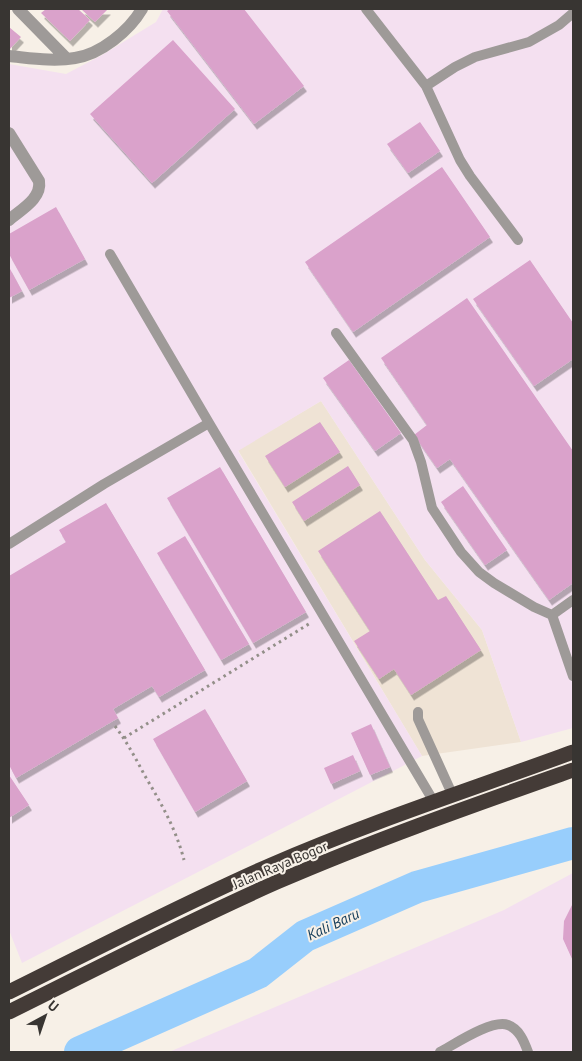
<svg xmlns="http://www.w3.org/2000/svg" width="582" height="1061" viewBox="0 0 582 1061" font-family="'PT Sans',sans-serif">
  <defs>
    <filter id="shadow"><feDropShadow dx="3" dy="5.5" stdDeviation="0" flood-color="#0004"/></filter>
  </defs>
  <rect width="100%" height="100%" fill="#f7f0e7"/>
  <!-- built -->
  <path fill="#efe3d5" d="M321 401 425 560 482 630 521 742 422 756 238 450Z"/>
  <!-- industrial -->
  <path fill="#f4e0f0" d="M163 9H573V728L521 742 482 630 425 560 321 401 238 451 422 756 22 963 9 930V64L66 74 102 55 156 22Z
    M573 873V1052H169L504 910Z"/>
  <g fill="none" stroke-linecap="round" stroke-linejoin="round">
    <!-- river -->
    <path stroke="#98cefc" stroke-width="32" d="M80 1052 258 973 305 936 417 887 573 843"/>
  </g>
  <!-- building -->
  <path fill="#daa2cb" filter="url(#shadow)" d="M46 9H78L90 20 70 41 41 13Z
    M81 9H108L95 22Z
    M170 9H244L304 86 254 124 167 11Z
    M9 27 21 37 9 50Z
    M173 40 235 109 152 183 90 114Z
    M420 122 440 151 408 173 387 144Z
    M442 167 490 237 353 332 305 262Z
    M56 207 85 259 29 290 9 254V234Z
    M530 260 573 323V359L534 386 473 299Z
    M9 267 22 291 9 298Z
    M467 298 573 451V583L549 600 450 459 437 468 414 435 427 425 381 358Z
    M349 360 401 433 375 451 323 378Z
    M320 422 340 452 285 487 265 456Z
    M348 466 360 485 304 521 292 502Z
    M220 467 306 612 253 643 167 498Z
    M463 486 507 550 485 565 441 502Z
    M106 503 205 670 159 697 152 686 113 709 118 718 16 778 9 765V576L66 542 59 530Z
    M380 511 438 600 446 596 481 650 411 695 394 669 379 679 354 641 370 631 318 551Z
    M185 536 249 644 221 660 157 553Z
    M205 709 247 781 195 812 153 739Z
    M371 724 390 767 370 775 351 733Z
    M353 755 360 771 331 784 324 768Z
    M9 775 29 805 9 818Z
    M573 903V961L563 939 564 921Z"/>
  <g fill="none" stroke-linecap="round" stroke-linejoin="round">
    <!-- path -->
    <path stroke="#938f89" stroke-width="3" stroke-dasharray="2.5 4" stroke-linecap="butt" d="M115 726C127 742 136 759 145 776 161 803 176 829 184 860
      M124 738 312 622"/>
    <!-- lane -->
    <path stroke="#9e9a98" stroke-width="10" d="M366 9 426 86 460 160 470 176 518 240
      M426 86 455 67 475 57 529 42 559 25 573 13
      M110 254 209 423 434 802
      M336 333 413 440 421 462 432 508 461 552 479 572 494 583 534 607 552 615 573 676
      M9 544 104 484 209 423
      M552 615 573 600
      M418 712V719L453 796
      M440 1052C455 1044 492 1019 508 1025 519 1029 524 1041 528 1052"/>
    <!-- street -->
    <path stroke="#9e9a98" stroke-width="12" d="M18 9 67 59
      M9 56C30 58 54 62 75 58 101 54 129 31 142 9
      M9 133 39 181C42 199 20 210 9 220"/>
    <!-- highway -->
    <path stroke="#443b37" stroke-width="15" d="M9 992C96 949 182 904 271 865 370 822 472 789 573 752
      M9 1012C98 968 186 922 277 882 374 840 474 805 573 770"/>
  </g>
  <g text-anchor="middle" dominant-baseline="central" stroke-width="4" stroke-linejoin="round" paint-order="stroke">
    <!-- street labels -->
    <g font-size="14" fill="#383532" stroke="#f7f0e7">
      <text transform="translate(280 865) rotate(-23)">Jalan Raya Bogor</text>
    </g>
    <!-- water labels -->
    <g font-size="15" font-style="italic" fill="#113a58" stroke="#f7f0e7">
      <text transform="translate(333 924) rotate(-25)">Kali Baru</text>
    </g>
  </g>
  <!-- border -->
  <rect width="582" height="1061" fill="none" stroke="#383532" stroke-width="20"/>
  <!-- north arrow -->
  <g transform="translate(45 1016) rotate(40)" stroke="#f7f0e7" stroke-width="4" paint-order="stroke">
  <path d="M0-4L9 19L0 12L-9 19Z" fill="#383532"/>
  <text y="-8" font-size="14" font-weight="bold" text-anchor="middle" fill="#383532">U</text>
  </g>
</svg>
